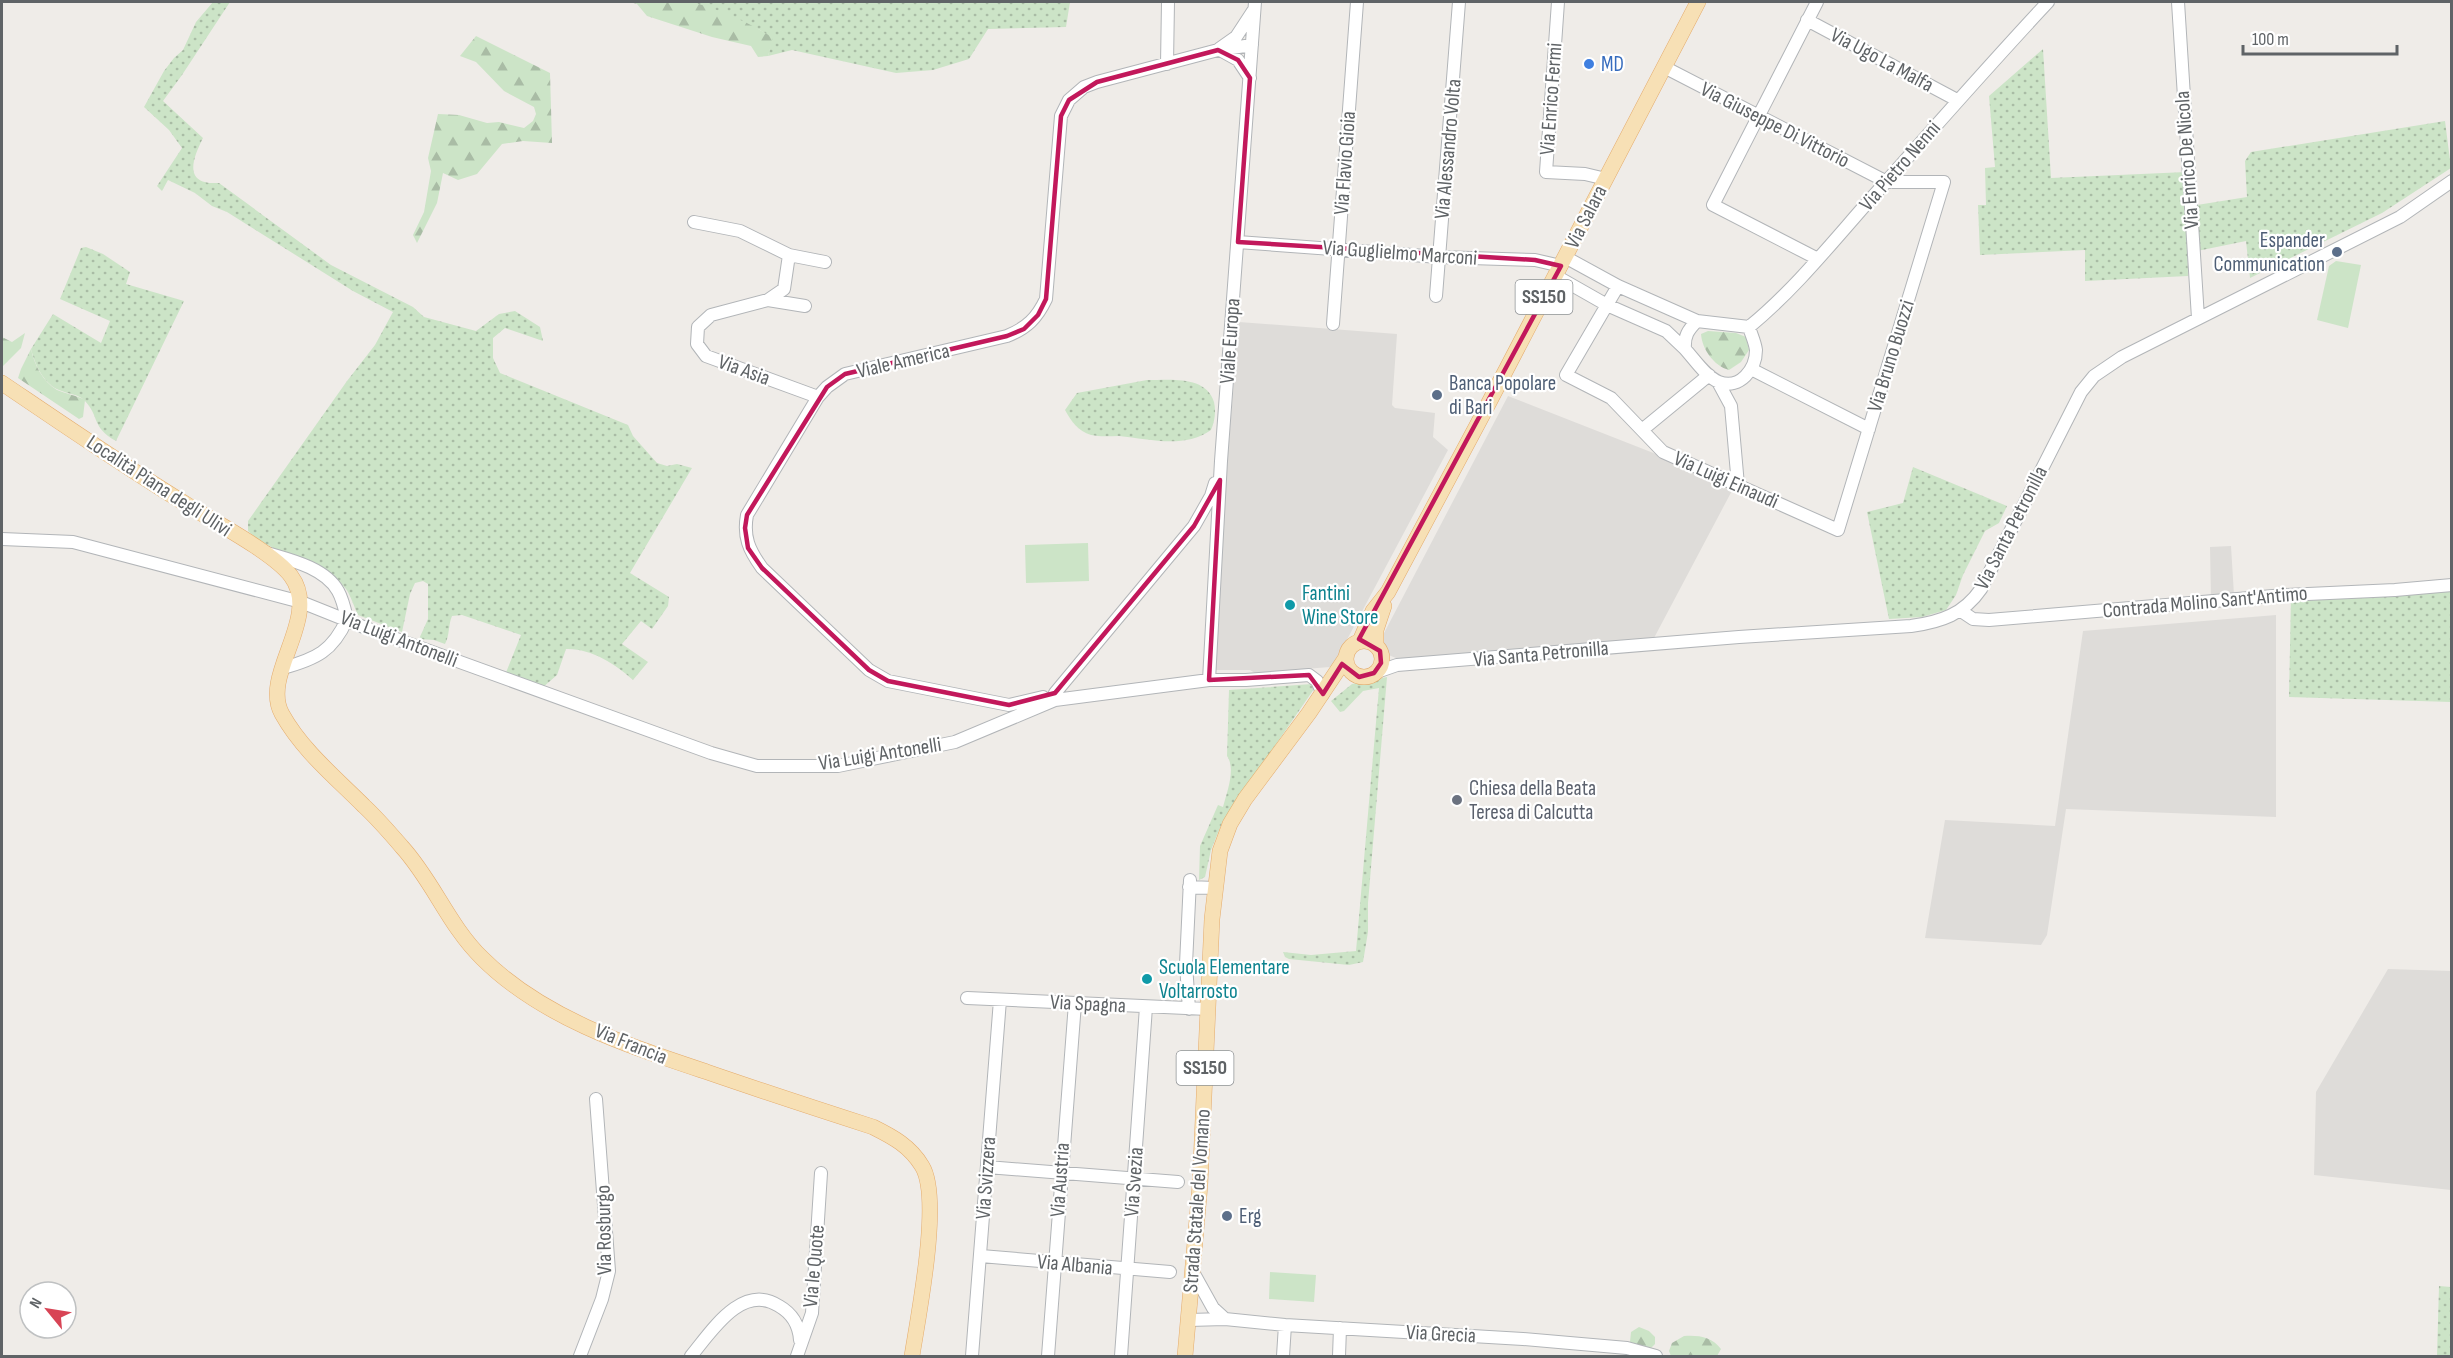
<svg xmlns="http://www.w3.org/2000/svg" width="2453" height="1358" viewBox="0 0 2453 1358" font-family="'Sofia Sans Condensed',sans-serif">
  <defs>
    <pattern id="grass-dots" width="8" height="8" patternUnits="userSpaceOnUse" patternTransform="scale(1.5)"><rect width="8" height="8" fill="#cce4c7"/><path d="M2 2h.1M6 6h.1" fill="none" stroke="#a9bca5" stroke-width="1.8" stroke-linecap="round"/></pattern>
    <pattern id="forest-firs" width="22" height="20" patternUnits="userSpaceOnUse" patternTransform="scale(1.5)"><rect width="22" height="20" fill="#cce4c7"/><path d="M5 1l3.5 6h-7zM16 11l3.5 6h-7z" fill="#a9bca5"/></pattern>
  </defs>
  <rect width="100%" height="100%" fill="#efece8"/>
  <!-- industrial -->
  <path fill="#dedcd9" d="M1239 322 1397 334 1392 405 1395 408 1435 413 1433 437 1448 450 1334 664 1330 667 1255 673 1250 670H1216L1214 663 1223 514Z
    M1508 396 1735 485 1654 638 1412 658H1396L1386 654 1382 647V637Z
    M2231 546 2234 595 2211 597 2210 547Z
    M2276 615V817L2066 809 2047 935 2041 945 1925 938 1945 820 2055 826 2083 631Z
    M2388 969 2451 971V1190L2314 1175 2316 1092Z"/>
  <!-- grass -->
  <path fill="url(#grass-dots)" d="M213 2H230L182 75 163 101 203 138C192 160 183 185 219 183L331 265 413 307 424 317 476 331 499 314 515 311 540 327 543 341 505 328 493 338V358L500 373 628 425 633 436 657 463 667 466 677 464 692 468 630 573 669 597 668 606 652 629 641 621 622 644 648 662 633 680C616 664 590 648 566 649L557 675 542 688 505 675 521 635 462 615 452 616C448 625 450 635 445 644L434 640 419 639 428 619V584L423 581 415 583 410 594 402 632 358 615C354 607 351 596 346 589 322 557 275 558 248 531V521L347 381 375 345 393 312 353 291 227 212 212 206 195 193 168 180 162 191 157 186 182 148 169 130 144 107 164 71 174 58 183 50 196 22Z
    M690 2H1070L1066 27 988 29 969 59 933 70 896 73 792 50 768 56 772 38 760 30Z
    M2043 49 2051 178 2186 172 2188 276 2085 281V250L1980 255 1978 205H1986L1985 168 1995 167 1989 96Z
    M2445 121 2451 168 2382 213 2250 278 2246 241 2197 251V205L2247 197 2245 161 2251 152Z
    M86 247 103 254 130 272 126 284 184 301 116 441C91 427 100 417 85 401 79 394 68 394 59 390 44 384 35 365 31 349L53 314 101 343 110 321 60 299 81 248Z
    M1147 380C1170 380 1206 375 1214 402 1216 411 1215 421 1211 430 1184 449 1150 439 1119 436 1110 436 1100 437 1091 435 1078 431 1071 421 1065 410L1077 393Z
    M1913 467 2007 506 1999 523 1985 531 1963 575 1956 595 1946 610 1922 617 1889 619 1867 512 1903 503Z
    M2450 589 2451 702 2289 697 2291 597Z
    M1387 677 1368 903V932L1363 962 1349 965 1289 959 1285 957 1283 952 1311 955 1356 951 1379 688 1363 691 1344 711 1340 712 1331 701 1352 684Z
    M1312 684 1316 686 1222 823 1211 850 1205 877 1199 880 1200 846 1218 805 1223 807C1227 792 1236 769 1227 756L1229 690Z
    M2439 1286 2451 1287V1356H2437Z"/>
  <!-- forest -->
  <path fill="url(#forest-firs)" d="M630 2C649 1 673 0 691 2 716 8 751 23 773 38L768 56 758 57 751 46 712 37 647 16 637 4Z
    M476 36 550 73 552 143 523 141 502 144 477 174 458 180 443 173 437 203 417 243 413 235 424 212 431 171 428 158 438 114 459 115 487 123 499 122 524 128 533 121 536 114 534 107 504 91 476 62 460 56Z
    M1708 331 1736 333 1746 337 1749 350 1741 362 1729 370C1714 366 1702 349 1701 334Z
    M25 333 21 348 2 367V337L12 342Z
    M31 349C34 364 43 382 57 390 66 394 76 395 85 400L83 417 79 419 18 378 21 369Z
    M1639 1327 1649 1331 1655 1337V1344L1651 1348 1636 1347 1630 1342 1631 1332Z
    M1684 1336C1699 1335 1712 1337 1721 1349L1717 1356H1671L1669 1351 1672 1343Z"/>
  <!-- green -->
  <path fill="#cce4c7" d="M2336 261 2361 265 2348 328 2317 320 2329 266Z
    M1088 543 1089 581 1026 583 1025 545Z
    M1270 1272 1316 1275 1314 1302 1269 1299Z"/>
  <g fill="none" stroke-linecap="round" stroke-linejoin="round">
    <!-- minor casing -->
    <g stroke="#b2b5b8" stroke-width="14">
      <path id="minor" d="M1558 2 1546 172 1585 174 1606 179
        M1817 2 1713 205 1818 259
        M2178 2 2198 318
        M1807 20 1957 100
        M1219 49 1236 37 1253 11
        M1220 50 1238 60 1250 78
        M1167 64 1168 2
        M694 222 740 231 789 255 784 289 768 300 711 315 698 327 697 344 706 356 818 397
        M1238 242 1439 257 1535 260 1561 266
        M789 255 825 262
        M1565 257 1618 286 1697 321
        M1556 276 1607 305 1666 331 1685 349
        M1618 286 1566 375 1611 398 1663 452 1838 530 1944 182H1887L1664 67
        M1436 296 1459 2
        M768 300 805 306
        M1697 321 1749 327C1751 334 1755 342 1756 350 1756 369 1740 390 1719 382 1706 377 1695 360 1685 349 1684 336 1688 330 1697 321Z
        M1333 324 1357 2
        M1749 327C1793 291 1830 245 1868 202 1928 135 1987 67 2048 2
        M1751 369 1869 429
        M1718 382 1731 406 1738 485
        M1642 430 1709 375
        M2 539 73 542 301 602 366 628 711 753 757 766H838L955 742 1055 700 1209 680H1246L1309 675 1317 681 1323 694
        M267 553C291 560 325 568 338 591 343 600 345 610 347 619 333 651 316 659 283 668
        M1961 611 1973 619 1989 620 2285 595 2395 590 2452 585
        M1374 673 1397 665 1739 637 1911 626C1941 622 1964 614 1981 589L2081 392 2094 376 2122 357 2400 217 2452 181
        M1209 680 1221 461 1255 2
        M1043 697 1009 705 888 681 869 670 762 568C749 550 743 537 747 515L818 397 827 387 845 374 1007 336C1027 328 1037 318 1046 299L1061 116 1069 100 1084 87 1097 82 1218 50 1252 45
        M1055 700V693L1194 526 1211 496 1215 483
        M1189 887 1214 888
        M967 998 1208 1009
        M1189 1009 1186 964 1190 880
        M987 1167 1178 1182
        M981 1256 1170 1272
        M1193 1272 1213 1308 1225 1319
        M1189 1320 1225 1319 1285 1325 1523 1339 1627 1348 1656 1356
        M580 1356 602 1299 609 1271 596 1099
        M691 1356C711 1332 742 1282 779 1306 793 1314 799 1325 800 1340
        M797 1356 812 1313 821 1173
        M972 1356 1000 1000
        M1048 1356 1075 1003
        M1121 1356 1146 1007
        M1283 1356 1285 1325
        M1339 1356 1340 1328"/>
    </g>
    <!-- major casing -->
    <g stroke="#e4ab6c" stroke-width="16">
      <path id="major" d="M2 383C64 425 125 467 189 506 215 522 275 554 291 576 322 618 260 674 282 714 302 750 335 777 364 806 378 819 390 833 402 847 433 881 449 926 482 958 542 1018 629 1046 707 1072 762 1091 817 1109 873 1127 893 1137 910 1146 922 1166 942 1198 918 1317 912 1356
        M1360 641 1373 611 1388 592 1483 414 1698 2
        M1346 659a18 18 0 1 1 36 0a18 18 0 1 1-36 0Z
        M1376 646V630L1384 606
        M1185 1356 1200 1185 1212 919 1220 851 1230 824 1245 799 1309 713 1345 659"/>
    </g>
    <!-- minor -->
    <use href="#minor" stroke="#fff" stroke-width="12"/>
    <!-- major -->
    <use href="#major" stroke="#f7e0b5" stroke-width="15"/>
  </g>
  <!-- marked area -->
  <path fill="none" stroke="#c2185b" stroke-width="4.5" stroke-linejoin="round" d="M1218 50 1238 60 1250 78 1238 242 1535 260 1561 266 1359 639 1380 651 1381 663 1374 673 1359 677 1342 664 1323 694 1309 675 1209 680 1220 480 1194 526 1055 693 1009 705 888 681 869 670 762 568 748 548 745 528 747 515 827 387 845 374 1007 336 1024 329 1038 315 1046 299 1061 116 1069 100 1097 82Z"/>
  <!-- markers -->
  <circle fill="#3f7fe0" stroke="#fff" stroke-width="2" cx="1589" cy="64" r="6"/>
  <g fill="#5c6f8a" stroke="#fff" stroke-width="2">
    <circle cx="2337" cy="252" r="6"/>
    <circle cx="1437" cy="395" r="6"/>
    <circle cx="1227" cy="1216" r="6"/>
  </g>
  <g fill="#0f9aa8" stroke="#fff" stroke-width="2">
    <circle cx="1290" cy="605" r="6"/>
    <circle cx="1147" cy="979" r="6"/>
  </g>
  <circle fill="#6b7280" stroke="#fff" stroke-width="2" cx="1457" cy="800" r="6"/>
  <g text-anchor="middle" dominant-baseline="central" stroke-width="4.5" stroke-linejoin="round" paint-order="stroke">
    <!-- shield labels -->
    <g fill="#fff" stroke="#8f9294" stroke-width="1.5">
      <rect x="1515.5" y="280" width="57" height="34" rx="4.5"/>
      <rect x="1176.5" y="1051" width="57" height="34" rx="4.5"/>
    </g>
    <g font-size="20" font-weight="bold" fill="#5f6366">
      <text x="1544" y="297">SS150</text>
      <text x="1205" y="1068">SS150</text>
    </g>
    <!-- street labels -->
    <g font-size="21" fill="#5f6366" stroke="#fff">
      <text transform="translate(1882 60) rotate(28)">Via Ugo La Malfa</text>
      <text transform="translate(1551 99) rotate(-86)">Via Enrico Fermi</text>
      <text transform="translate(1775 125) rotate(27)">Via Giuseppe Di Vittorio</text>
      <text transform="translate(1448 149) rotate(-85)">Via Alessandro Volta</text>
      <text transform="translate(2187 160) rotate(-94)">Via Enrico De Nicola</text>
      <text transform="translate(1345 163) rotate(-86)">Via Flavio Gioia</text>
      <text transform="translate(1900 166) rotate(-49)">Via Pietro Nenni</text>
      <text transform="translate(1586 217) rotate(-63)">Via Salara</text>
      <text transform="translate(1400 253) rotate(4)">Via Guglielmo Marconi</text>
      <text transform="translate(1230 341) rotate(-86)">Viale Europa</text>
      <text transform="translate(1891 356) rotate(-73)">Via Bruno Buozzi</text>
      <text transform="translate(903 361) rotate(-13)">Viale America</text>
      <text transform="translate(744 370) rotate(20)">Via Asia</text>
      <text transform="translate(1726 480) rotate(24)">Via Luigi Einaudi</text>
      <text transform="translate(159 486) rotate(33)">Località Piana degli Ulivi</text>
      <text transform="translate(2011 528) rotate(-63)">Via Santa Petronilla</text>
      <text transform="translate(2205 602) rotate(-5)">Contrada Molino Sant'Antimo</text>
      <text transform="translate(399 639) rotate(21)">Via Luigi Antonelli</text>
      <text transform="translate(1541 654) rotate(-5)">Via Santa Petronilla</text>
      <text transform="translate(880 754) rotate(-9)">Via Luigi Antonelli</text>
      <text transform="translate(1088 1004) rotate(3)">Via Spagna</text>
      <text transform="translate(631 1044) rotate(22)">Via Francia</text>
      <text transform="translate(986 1178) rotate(-86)">Via Svizzera</text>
      <text transform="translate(1060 1180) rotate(-86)">Via Austria</text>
      <text transform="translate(1134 1182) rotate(-86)">Via Svezia</text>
      <text transform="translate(1197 1201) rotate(-86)">Strada Statale del Vomano</text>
      <text transform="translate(604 1230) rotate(-91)">Via Rosburgo</text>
      <text transform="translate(1075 1265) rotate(5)">Via Albania</text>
      <text transform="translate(814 1266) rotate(-85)">Via le Quote</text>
      <text transform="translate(1441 1334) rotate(3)">Via Grecia</text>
    </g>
    <!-- shop labels -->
    <g font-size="21" fill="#366cbe" stroke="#fff" text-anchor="start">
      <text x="1601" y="64">MD</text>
    </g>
    <!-- service labels -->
    <g font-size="21" fill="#4e5e75" stroke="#fff" text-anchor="start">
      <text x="2325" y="240" text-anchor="end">Espander<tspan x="2325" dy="24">Communication</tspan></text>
      <text x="1449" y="383">Banca Popolare<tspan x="1449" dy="24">di Bari</tspan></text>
      <text x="1239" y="1216">Erg</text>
    </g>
    <!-- culture labels -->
    <g font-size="21" fill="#0d838f" stroke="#fff" text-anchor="start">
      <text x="1302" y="593">Fantini<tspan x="1302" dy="24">Wine Store</tspan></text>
      <text x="1159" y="967">Scuola Elementare<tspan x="1159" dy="24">Voltarrosto</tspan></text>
    </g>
    <!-- worship labels -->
    <g font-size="21" fill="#5b616d" stroke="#fff" text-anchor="start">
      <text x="1469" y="788">Chiesa della Beata<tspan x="1469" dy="24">Teresa di Calcutta</tspan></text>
    </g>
  </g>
  <!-- border -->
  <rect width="2453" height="1358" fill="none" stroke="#5f6366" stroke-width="6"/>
  <!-- north arrow -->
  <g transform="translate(48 1310) rotate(300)"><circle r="28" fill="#ffffff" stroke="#bfc1c2" stroke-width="1.5"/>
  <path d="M0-4.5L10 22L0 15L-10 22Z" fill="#d84455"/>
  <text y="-9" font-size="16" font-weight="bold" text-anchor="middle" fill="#5f6366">N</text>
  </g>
  <!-- scale -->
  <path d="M2243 45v9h154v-9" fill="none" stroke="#5f6366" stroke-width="3"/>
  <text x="2252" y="45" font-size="18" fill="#5f6366" stroke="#ffffff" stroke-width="4.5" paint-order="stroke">100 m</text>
</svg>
